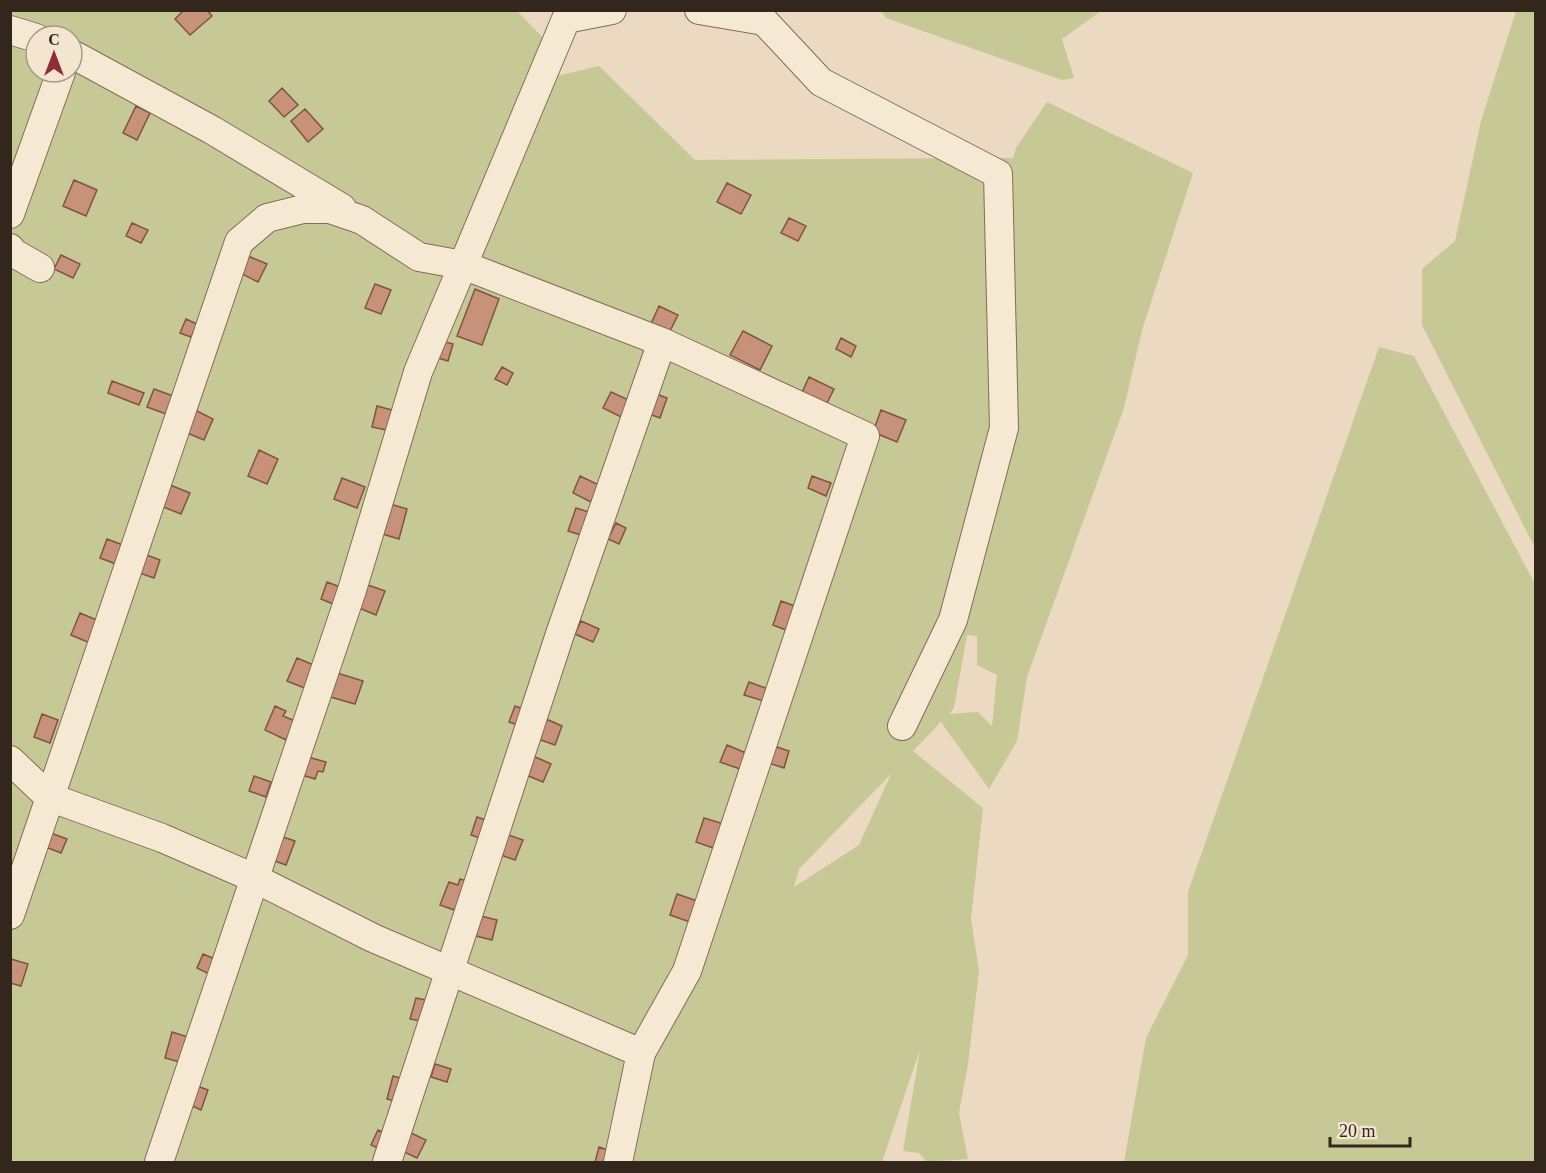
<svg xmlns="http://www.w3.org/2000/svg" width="1546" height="1173" viewBox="0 0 1546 1173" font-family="'Times New Roman',serif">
  <rect width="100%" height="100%" fill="#ebdac1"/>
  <!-- green -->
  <path fill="#c6c896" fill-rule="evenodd" d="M10 11H517L550 45 549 78 599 66 695 160 1013 158 1016 148 1047 102 1193 173 1142 330 1124 408 1027 677 1017 741 989 789 941 722 913 751 983 808 971 919 979 971 968 1064 959 1113 968 1159 927 1162 919 1153 903 1151 920 1050 882 1162H11ZM36 36H72V72H36ZM967 635 977 636V665L997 675 992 726 978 712 949 714 954 708ZM891 774 859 845 794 887 799 869Z
    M881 11H1101L1062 39 1074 78 1062 80 886 18Z
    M1516 11H1536L1535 548 1422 325V269L1455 241 1481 121Z
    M1379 347 1414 356 1535 584V1162H1124L1146 1038 1188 955V892Z"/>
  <!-- building -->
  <path fill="#c69279" stroke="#805441" stroke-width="1.5" d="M184 10H207L212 16 190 35 175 19Z
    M282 88 298 105 284 117 269 101Z
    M136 106 150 113 137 140 123 133Z
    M305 109 323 129 308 142 291 121Z
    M74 180 97 190 86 216 63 206Z
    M727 183 751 195 741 214 717 202Z
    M789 218 806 226 798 241 781 233Z
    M132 223 148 230 141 243 126 236Z
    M61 255 80 264 73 278 54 269Z
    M248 256 267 264 258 282 240 273Z
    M375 284 391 290 381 314 365 308Z
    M475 289 499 299 482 345 457 336Z
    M659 306 678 315 669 333 651 324Z
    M186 319 197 324 191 337 180 333Z
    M743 331 772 346 760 370 730 355Z
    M841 338 856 346 851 357 836 349Z
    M442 341 453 344 448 361 438 358Z
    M502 367 513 373 507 385 495 379Z
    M809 377 834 389 824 409 800 397Z
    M112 381 144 393 139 405 108 393Z
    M154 389 176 397 169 415 147 407Z
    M611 392 631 401 623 418 603 408Z
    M656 394 667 398 660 418 649 414Z
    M377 406 396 411 391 431 372 427Z
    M195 410 213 419 204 440 185 432Z
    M881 410 906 420 897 442 873 432Z
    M259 450 278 459 267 484 248 476Z
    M580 476 599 485 591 502 573 493Z
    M812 476 831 483 826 496 808 488Z
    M342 478 365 487 357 508 334 499Z
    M170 485 190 493 181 514 161 506Z
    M387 503 407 509 399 539 379 533Z
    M576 508 592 513 584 536 568 531Z
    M616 523 626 528 619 544 608 539Z
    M107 539 123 545 116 564 100 558Z
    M144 554 160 560 154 578 137 572Z
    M327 582 340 587 333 604 321 599Z
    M368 585 385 591 376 615 359 608Z
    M781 601 795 606 786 630 773 625Z
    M80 613 99 621 90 643 71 635Z
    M581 621 599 629 593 642 575 634Z
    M297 658 316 666 307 689 287 681Z
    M334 672 363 681 355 704 327 696Z
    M749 682 768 689 764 701 744 695Z
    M275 706 286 711 283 716 295 721 286 740 265 730Z
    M515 706 529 711 523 727 509 722Z
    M42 714 58 720 50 743 34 737Z
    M546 719 562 726 555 745 538 739Z
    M727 745 746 753 740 769 720 762Z
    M771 745 789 751 784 768 766 762Z
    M533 756 551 764 543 782 526 775Z
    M308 757 326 762 323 772 318 771 315 779 302 775Z
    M254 776 271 782 266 797 249 791Z
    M477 817 489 821 483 839 471 835Z
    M704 818 724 824 716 849 696 842Z
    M48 832 67 839 61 853 43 846Z
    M506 834 523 840 515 860 498 854Z
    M280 836 295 841 286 865 272 860Z
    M460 879 470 882 460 912 440 905 449 882 458 885Z
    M677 894 700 902 693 923 670 915Z
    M481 916 497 920 492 940 476 936Z
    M203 954 217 960 211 975 197 968Z
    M11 959 28 964 21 986 10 983Z
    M416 998 426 1000 420 1021 410 1019Z
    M172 1032 191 1038 184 1063 165 1058Z
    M435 1064 451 1069 447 1082 431 1077Z
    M393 1076 404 1079 398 1102 387 1099Z
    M197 1086 208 1090 201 1110 190 1105Z
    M378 1130 389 1135 382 1150 371 1145Z
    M411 1133 426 1140 417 1158 402 1151Z
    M599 1147 616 1153 613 1162H595Z"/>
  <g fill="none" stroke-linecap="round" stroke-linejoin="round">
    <!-- minor casing -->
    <g stroke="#836c5a" stroke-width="30">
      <path id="minor" d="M699 10 764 21 821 82 998 174 1004 428 953 620 902 726
        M10 30 36 38
        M72 54 212 130 342 208
        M10 214 61 72
        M10 248 12 252 40 268
        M10 760 49 797 162 838 254 878 373 938 641 1053 687 971 865 436 662 342 463 265 418 372 352 590 159 1162
        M10 915 239 242 267 218 303 209H330L362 220 419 257 463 265 566 19 612 10
        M387 1162 560 634 662 342
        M618 1162 641 1053"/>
    </g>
    <!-- minor -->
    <use href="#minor" stroke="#f6e9d3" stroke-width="28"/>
  </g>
  <!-- border -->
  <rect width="1546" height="1173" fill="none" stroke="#33261d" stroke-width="24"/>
  <!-- north arrow -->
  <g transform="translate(54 54)"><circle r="28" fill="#f3e5d0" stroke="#a69988" stroke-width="1.5"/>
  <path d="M0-4.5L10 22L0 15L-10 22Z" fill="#8e2e37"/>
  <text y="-9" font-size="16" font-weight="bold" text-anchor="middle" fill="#33261d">С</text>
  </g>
  <!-- scale -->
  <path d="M1330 1137v9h80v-9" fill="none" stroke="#33261d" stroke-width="3"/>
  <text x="1339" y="1137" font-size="18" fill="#33261d" stroke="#f3e5d0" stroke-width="4.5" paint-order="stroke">20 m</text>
</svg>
